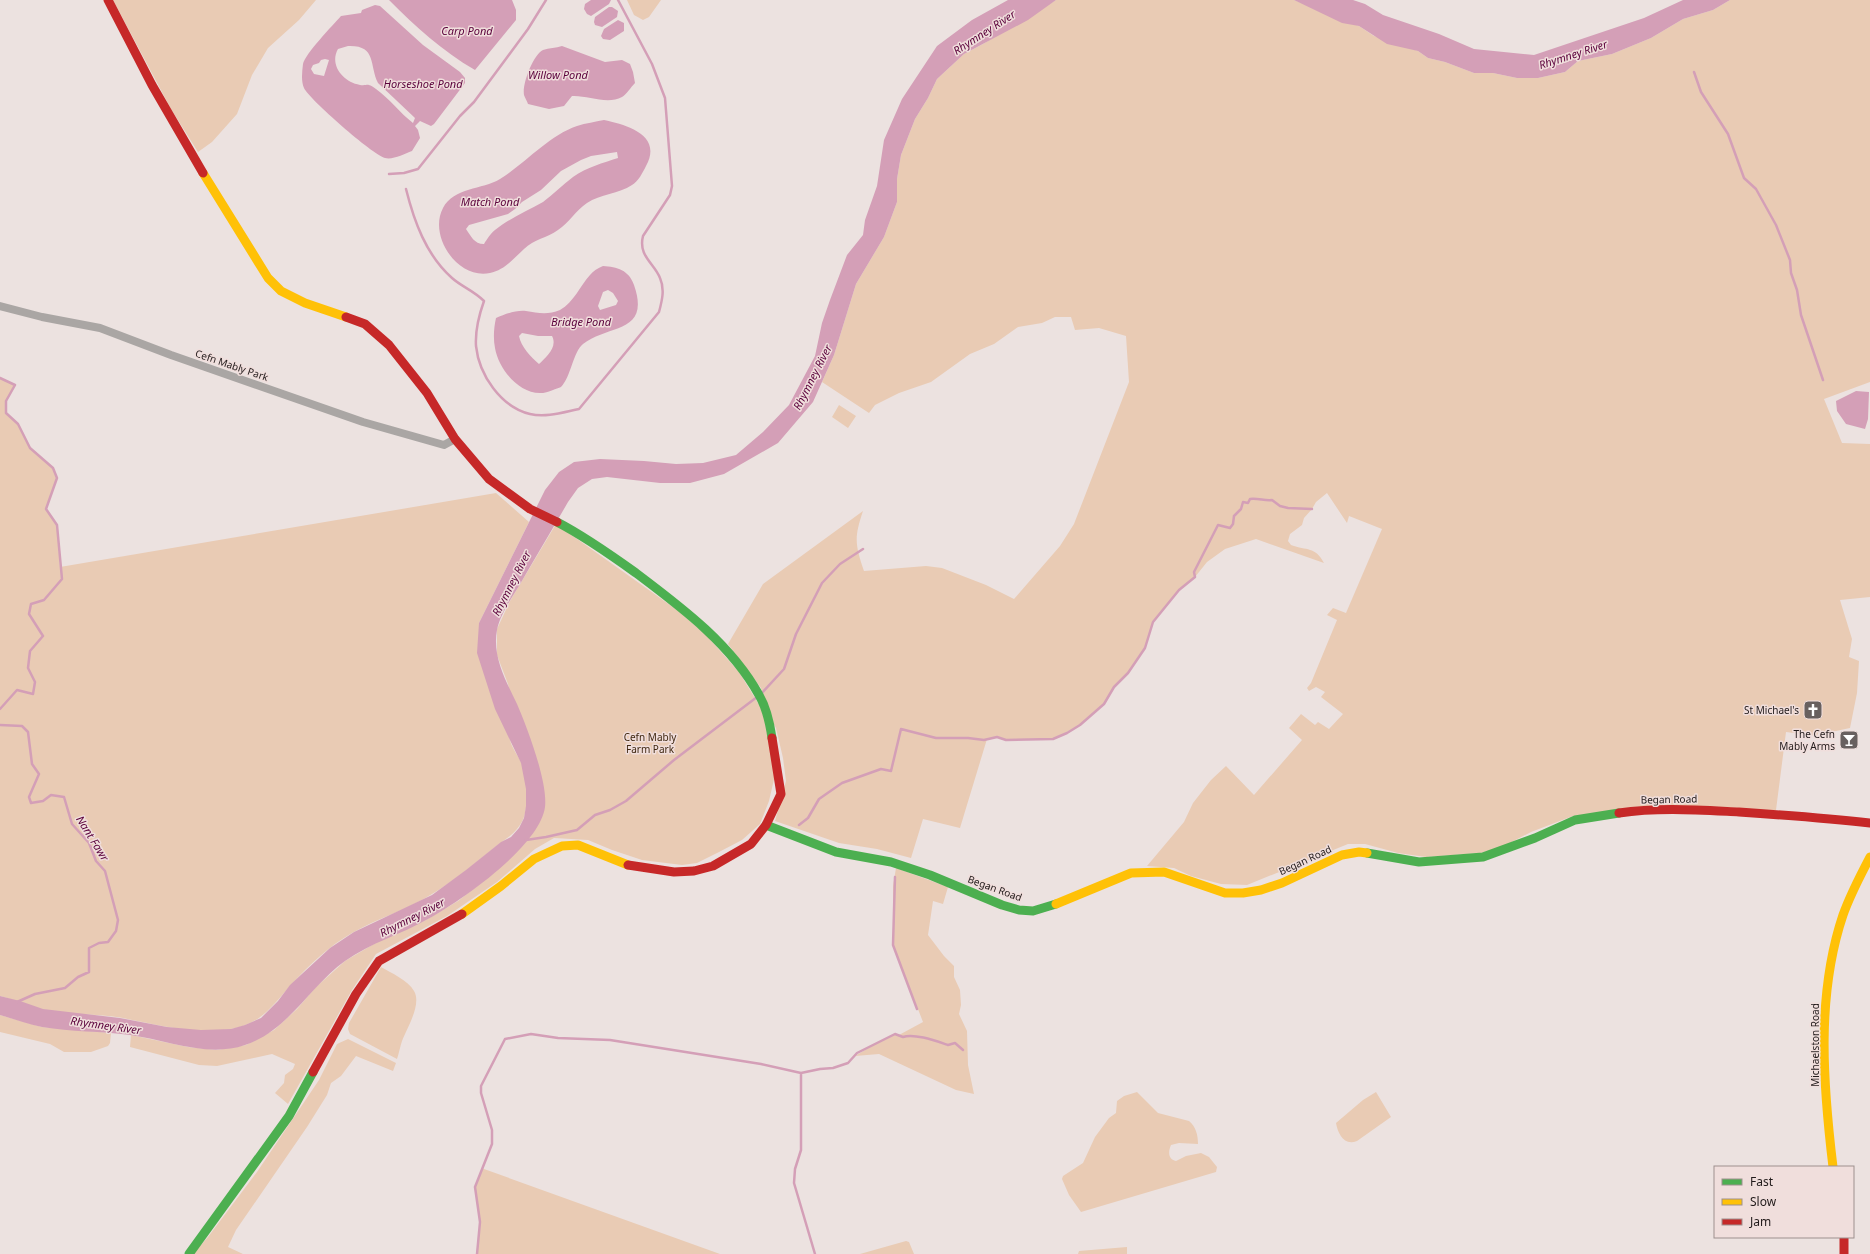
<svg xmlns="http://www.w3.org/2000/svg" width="1870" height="1254" viewBox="0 0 1870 1254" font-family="'Noto Sans',sans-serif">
  <rect width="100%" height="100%" fill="#ece2e0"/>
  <!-- green -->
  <path fill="#e9cbb4" d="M113 0H316L299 20 268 48 252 75 237 114 212 142 198 152 171 109Z
    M627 0H661L649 17 643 20 634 15Z
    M1056 0H1294L1359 26 1374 36 1418 51 1428 58 1445 62 1474 73H1493L1517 78H1538L1565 72 1578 61 1612 54 1651 38 1683 19 1713 10 1730 0H1870V382L1824 399 1842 443 1870 444V597L1840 600 1852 639 1849 657 1859 661 1857 693 1850 728 1836 731H1819L1817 736 1786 732 1776 810 1573 816 1531 832 1504 846 1481 853 1426 857 1398 853 1365 844H1348L1247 885 1221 884 1191 876 1174 868 1147 866 1184 822 1193 803 1211 780 1226 766 1254 795 1302 740 1289 728 1301 714 1315 725 1318 722 1329 729 1343 714 1321 697 1325 692 1316 687 1309 691 1307 688 1311 683 1337 620 1327 615 1333 608 1346 613 1382 529 1349 516 1347 523 1327 493 1316 502 1312 509 1304 518 1302 525 1290 534 1288 541 1291 545C1307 551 1315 546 1324 563L1256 539 1225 549 1207 562 1195 577 1179 590 1153 622 1145 648 1128 673 1114 687 1104 704 1080 725 1053 739 1006 740 997 737 987 739 960 828 923 819 911 858 877 849 839 843 775 821 786 781 783 758 776 728 767 712 761 688 728 644 763 584 863 511C854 538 855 544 864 571L926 566 942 568 986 585 1014 599 1060 546 1074 524 1129 382 1126 336 1099 328 1075 330 1071 317H1055L1042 323 1018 327 994 344 970 354 931 382 899 393 875 405 869 413 822 382 834 355 856 284 884 237 897 202V179L901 155 915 119 928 98 937 79 964 54 983 44Z
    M0 378 15 385 6 401V413L18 424 30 448 53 468 57 478 46 509 57 525 60 567 496 493 529 522 479 623C489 661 497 702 510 740 512 748 517 754 521 762 527 777 529 801 524 817 518 833 506 838 494 848 474 864 454 881 432 894 407 910 378 918 352 933 329 946 309 965 291 985 272 1006 261 1024 231 1029 195 1035 158 1025 123 1018 97 1013 68 1016 42 1009 28 1006 15 1000 0 996Z
    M839 405 856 416 848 428 832 417Z
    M556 524 677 610 706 635 739 672 761 708 772 743 775 775 769 801 760 824 742 840 719 852 697 863 682 865 642 860 612 850 588 840 554 838 535 849 497 882 447 916 376 954 352 990 288 1104 275 1093 284 1083 285 1075 293 1069 295 1064 272 1054 217 1066 199 1065 130 1047 131 1035 188 1047 217 1050 246 1045 274 1030 297 1009 315 988 345 961 379 941 426 920 458 901 493 873 539 823 508 684 497 655V629L510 601Z
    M896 868 948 887 943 904 933 901 928 935 944 956 954 966V977L960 990 961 1005 959 1014 967 1031 968 1065 974 1094 956 1090 879 1054 855 1056 882 1040H885L895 1034 899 1035 923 1022 893 945V886Z
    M381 967C391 973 408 980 414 991 422 1004 407 1028 402 1041 400 1047 399 1053 397 1059L350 1034 348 1029 349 1023Z
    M0 1015 42 1027 111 1033 110 1043 108 1046 91 1052H64L50 1044 0 1032Z
    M348 1039 396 1063 393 1071 356 1056 341 1076 331 1083 327 1095 307 1127 236 1230 228 1247 243 1254H193L208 1237 257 1172 319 1080 337 1044Z
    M1137 1092 1158 1113 1189 1121C1196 1127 1198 1135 1198 1144L1179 1143 1171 1145C1168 1152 1168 1159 1176 1161L1186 1156 1201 1153 1209 1157 1217 1167 1216 1172 1081 1212 1069 1195 1062 1179 1063 1176 1083 1163 1095 1137 1109 1118 1116 1113 1117 1101 1124 1096Z
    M1376 1092 1391 1117 1357 1141C1344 1146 1338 1134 1336 1123L1363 1100Z
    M482 1168 484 1169 720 1254H477L480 1222 475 1187Z
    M906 1241 909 1242 914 1254H860Z
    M1127 1247V1254H1078L1079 1251Z"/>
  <!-- water -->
  <path fill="#d49fb7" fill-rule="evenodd" d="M389 0H512L516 10V20L475 70C442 51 416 27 389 0Z
    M591 0H611L609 4 591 16 587 14 584 9 585 4Z
    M1008 0H1056L1028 20 964 54 937 79 928 98 915 119 901 155 897 179V202L884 237 856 284 834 355 813 402 778 443 724 474 690 483H660L607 477 592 479 578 488 568 502C552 530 535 558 519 586 511 599 500 615 497 630 492 656 506 681 517 704 527 727 548 782 545 807 540 846 461 901 428 919 400 935 372 942 345 961 310 986 288 1031 245 1045 208 1058 167 1040 130 1035 101 1031 71 1032 42 1027 28 1024 14 1019 0 1015V996L20 1001 43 1009 120 1018 167 1027 201 1030 231 1029 245 1025 261 1018 278 1001 290 985 330 948 354 932 432 895 466 870 501 842 511 837 519 828 524 818 526 806V789L521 763 495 709 477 653 479 623 545 490 559 472 574 462 600 459 644 461 676 464 703 463 736 455 763 432 789 405 815 356 822 323 830 300 847 255 863 235 865 220 877 186 884 140 902 99 937 46 972 20Z
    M1294 0H1353L1365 4 1383 15 1439 34 1474 49 1534 55 1644 18 1683 0H1730L1713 10 1683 19 1651 38 1612 54 1578 61 1565 72 1538 78H1517L1493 73H1474L1445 62 1428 58 1418 51 1387 44 1359 26 1342 23Z
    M375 5 380 6 423 45 460 72 465 78V83L434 124 431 126 420 121 415 126 418 130 420 138 412 151C404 154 393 160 385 158 373 155 309 99 304 88 301 81 302 72 303 64 305 54 333 25 341 16L361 13 362 10ZM348 46C377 45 369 65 378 83L415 118 413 123C400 113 390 99 376 89 366 82 369 86 360 85 343 82 329 65 338 49ZM325 59 329 60 324 76 314 74 311 69 313 65 319 63 321 60Z
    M609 7H612L618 11 617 17 602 27 595 25 594 22 595 17Z
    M618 20 624 23V31L610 40 603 39 601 36 604 29Z
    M562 46 605 62 622 60 630 64 633 72 635 83C631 87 626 95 622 97 607 105 587 95 572 96L564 106 549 109 528 104C527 101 525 98 524 95 522 84 533 55 543 50 549 48 556 48 562 46Z
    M604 120C627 125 663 135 646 166 643 172 638 182 632 185 619 194 600 194 587 203 576 210 569 223 558 230 547 238 534 239 524 249 514 258 505 270 490 273 458 280 428 236 443 208 454 187 482 190 500 179 526 163 548 136 577 126 586 123 595 122 604 120ZM617 152 618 158C603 163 587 167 573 177 562 185 554 194 543 202 527 211 510 218 495 230 491 233 487 239 484 244 474 244 471 236 466 229L469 225 508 214 515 209 522 202 541 190 561 171 581 160 591 156Z
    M603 266C617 267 629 270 634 285 651 334 608 324 583 344 573 352 571 377 561 387 559 388 555 389 553 390 526 403 499 372 495 348 493 338 494 327 496 318 505 314 516 310 526 311 538 313 548 315 560 310 574 302 580 286 590 275 593 271 598 268 603 266ZM608 290 613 293 618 301 616 305 600 310 598 306 603 292ZM522 333 538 336H552C558 347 546 357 539 364 531 357 521 347 519 336Z
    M1856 391 1869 392 1868 419 1865 429 1846 424 1837 411 1836 401Z"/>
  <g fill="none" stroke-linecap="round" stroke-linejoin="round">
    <!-- stream -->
    <path stroke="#d49fb7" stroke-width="2.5" d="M1694 72 1701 92 1728 134 1744 178 1756 189 1776 225 1790 260 1791 273 1797 290 1801 315 1823 380
      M389 174 404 173 418 169 460 116 474 102 528 29 546 0
      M406 189C414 221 426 255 452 278 462 287 473 290 484 301 479 315 475 330 476 346 479 375 501 407 530 414 546 418 564 412 579 409L659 312C662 301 665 289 660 278 654 263 638 256 643 236L670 195 672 186 665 98 652 64 618 0
      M0 378 15 385 6 401V413L18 424 30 448 53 468 57 478 46 509 57 525 62 579 44 600 31 604 29 614 43 636 30 651 28 668 35 682 33 694 17 690 0 709
      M761 694 784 669 796 634 822 583 840 564 863 549
      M0 725 22 726 28 732 32 764 39 774 29 797 31 803 43 801 51 795 64 797 72 824 89 843 96 861 105 871 118 920 116 931 108 942 99 943 89 948V972L78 977 65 988 35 994 17 1002
      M799 825 808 818 819 799 842 783 881 769 891 771 901 729 936 738H968L984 740 997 737 1006 740 1053 739 1067 733 1080 725 1104 704 1114 687 1128 673 1145 648 1153 622 1179 590 1195 577 1194 572 1218 525 1230 528 1233 524 1234 516 1241 509 1243 502 1248 503 1250 499C1258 498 1265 501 1272 500L1280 506 1288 508 1312 509
      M526 840 546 837 577 830 595 815 610 810 626 801 674 760 757 697
      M895 877 893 945 917 1009
      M801 1073V1150L795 1169 794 1183 815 1254
      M477 1254 480 1222 475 1187 492 1144V1130L481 1093V1086L505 1039 531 1034 558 1038 610 1040 761 1064 801 1073 820 1069 833 1068 848 1063 857 1053 895 1034 903 1037C914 1033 936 1041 948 1045L955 1043 963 1050"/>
    <!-- street -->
    <path stroke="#aaa6a4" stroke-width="8" d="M0 306 42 317 100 328 171 355 363 422 444 445 455 439"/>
    <!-- fast -->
    <path stroke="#4caf50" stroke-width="9" d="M557 522C584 536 611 555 636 573 681 607 731 644 759 695 766 707 770 724 772 738
      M766 825 836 852 891 862 930 875 1002 905 1019 910 1033 911 1056 904
      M1367 853 1419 862 1483 857 1535 838 1575 820 1619 813
      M189 1254 289 1116 313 1072"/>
    <!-- slow -->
    <path stroke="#ffc107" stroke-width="9" d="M203 173 268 278 281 291 305 303 346 317
      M1056 904 1131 873 1164 872 1225 893H1243L1261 890 1282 883 1342 855 1359 852 1367 853
      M462 914 501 886 534 859 562 846 578 845 628 865
      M1833 1167C1823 1084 1816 995 1843 915 1850 895 1860 876 1870 857"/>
    <!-- jam -->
    <path stroke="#c62828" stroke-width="9" d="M108 0 152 85 203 173
      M346 317 365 324 389 345 427 393 455 439 489 479 530 509 557 522
      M1619 813C1659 807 1699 810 1739 812 1783 815 1826 818 1870 823
      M628 865 674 872 694 871 713 866 751 844 766 825 781 794 772 738
      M313 1072 356 994 379 961 462 914
      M1844 1237V1254"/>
  </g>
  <!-- icons -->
  <defs>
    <g id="church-square" transform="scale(1)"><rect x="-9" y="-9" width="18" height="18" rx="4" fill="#68605f" stroke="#f0dedc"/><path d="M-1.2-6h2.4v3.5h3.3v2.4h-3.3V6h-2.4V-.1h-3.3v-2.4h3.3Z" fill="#fff"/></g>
    <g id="bar-square" transform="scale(1)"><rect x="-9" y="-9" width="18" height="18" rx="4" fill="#68605f" stroke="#f0dedc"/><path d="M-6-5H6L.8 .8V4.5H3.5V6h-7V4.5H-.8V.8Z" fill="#fff"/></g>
  </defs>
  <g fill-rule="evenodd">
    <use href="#church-square" x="1813" y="710"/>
    <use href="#bar-square" x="1849" y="740"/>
  </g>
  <g text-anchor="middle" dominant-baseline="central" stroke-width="3" stroke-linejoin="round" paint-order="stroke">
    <!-- street labels -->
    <g font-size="10" fill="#211a1a" stroke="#f0dedc">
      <text transform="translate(232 365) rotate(19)">Cefn Mably Park</text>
      <text transform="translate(1669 799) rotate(-1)">Began Road</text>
      <text transform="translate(1305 860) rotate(-25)">Began Road</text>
      <text transform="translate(995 888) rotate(20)">Began Road</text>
      <text transform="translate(1815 1045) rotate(-90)">Michaelston Road</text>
    </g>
    <!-- poi labels -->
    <g font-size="10" fill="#211a1a" stroke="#f0dedc" text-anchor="end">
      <text x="1799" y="710">St Michael's</text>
      <text x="1835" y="734">The Cefn<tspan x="1835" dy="12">Mably Arms</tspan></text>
    </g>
    <!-- park labels -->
    <g font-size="10" fill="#3f2710" stroke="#f0dedc">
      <text x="650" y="737">Cefn Mably<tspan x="650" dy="12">Farm Park</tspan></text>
    </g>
    <!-- water labels -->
    <g font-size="11" font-style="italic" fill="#5a013b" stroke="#f0dedc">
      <text x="467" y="30">Carp Pond</text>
      <text transform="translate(984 32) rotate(-33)">Rhymney River</text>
      <text transform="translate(1573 54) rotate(-18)">Rhymney River</text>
      <text x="558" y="74">Willow Pond</text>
      <text x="423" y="83">Horseshoe Pond</text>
      <text x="490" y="201">Match Pond</text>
      <text x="581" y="321">Bridge Pond</text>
      <text transform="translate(812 377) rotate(-63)">Rhymney River</text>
      <text transform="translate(511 583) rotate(-63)">Rhymney River</text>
      <text transform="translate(93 838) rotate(58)">Nant Fawr</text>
      <text transform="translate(412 917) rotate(-27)">Rhymney River</text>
      <text transform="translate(106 1025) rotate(8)">Rhymney River</text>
    </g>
  </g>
  <!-- legend -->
  <rect x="1714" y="1166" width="140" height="72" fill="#f0dedc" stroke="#9d908e"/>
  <rect x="1722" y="1179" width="20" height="6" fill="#4caf50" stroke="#9d908e"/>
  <text x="1750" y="1186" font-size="12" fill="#211a1a">Fast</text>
  <rect x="1722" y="1199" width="20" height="6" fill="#ffc107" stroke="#9d908e"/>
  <text x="1750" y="1206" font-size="12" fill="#211a1a">Slow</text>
  <rect x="1722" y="1219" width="20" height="6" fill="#c62828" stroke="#9d908e"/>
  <text x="1750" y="1226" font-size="12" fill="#211a1a">Jam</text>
</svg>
